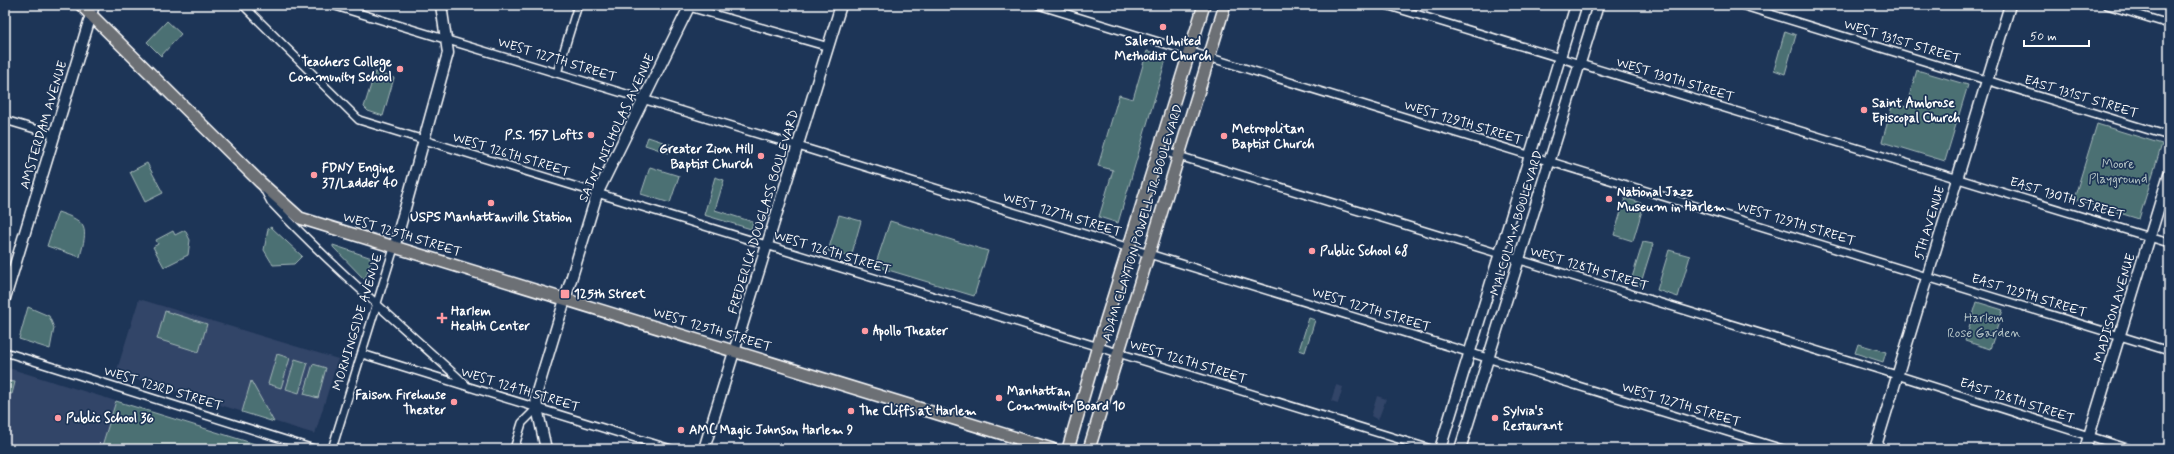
<svg xmlns="http://www.w3.org/2000/svg" width="2174" height="454" viewBox="0 0 2174 454" font-family="Mynerve,sans-serif">
  <rect width="100%" height="100%" fill="#1d3557"/>
  <filter id="ink" filterUnits="userSpaceOnUse"><feTurbulence type="fractalNoise" baseFrequency=".025" numOctaves="2"/><feDisplacementMap in="SourceGraphic" scale="8" xChannelSelector="R" yChannelSelector="G"/><feConvolveMatrix kernelMatrix="1 2 1 2 8 2 1 2 1" color-interpolation-filters="sRGB"/></filter>
  <g filter="url(#ink)">
    <!-- built -->
    <path fill="#324467" d="M139 299 338 359 315 434 116 373Z
      M5 367 116 401 101 449H16L5 446Z
      M1336 385 1343 387 1338 403 1331 401Z
      M1377 396 1386 399 1378 420 1371 416Z"/>
    <!-- green -->
    <path fill="#4b7073" stroke="#a5b8b9" d="M167 21 181 34 161 56 147 42Z
      M1785 31 1796 35 1785 74 1774 70Z
      M1147 51 1167 56 1118 223 1099 217 1113 170 1098 166 1119 95 1133 99Z
      M1917 70 1968 85 1945 161 1882 142 1893 103 1906 107Z
      M375 72 394 78 383 116 368 111 364 107Z
      M2097 124 2162 144 2139 219 2074 199Z
      M648 137 672 145 669 153 645 145Z
      M147 163 163 193 145 202 130 172Z
      M650 167 679 176 670 203 641 194Z
      M715 177 724 180 715 210 753 222 751 229 704 215Z
      M1625 198 1644 204 1633 241 1614 235Z
      M58 212C88 222 88 227 80 257L47 246Z
      M839 215 861 221 851 257 828 251Z
      M890 221 988 251 974 296 875 266Z
      M271 227 302 256 294 264 273 265 264 250 268 229Z
      M185 230 190 240 188 255 164 267 153 247 158 244 156 240 173 231 175 235Z
      M1643 242 1653 244 1640 286 1630 284Z
      M333 245 372 258 365 280 333 247Z
      M1669 250 1690 256 1678 297 1657 290Z
      M1977 302 2003 310 1990 349 1965 341Z
      M28 307 49 316 54 328 50 349 19 339Z
      M165 311 207 324 199 352 157 339Z
      M1309 318 1315 320 1305 352 1299 350Z
      M1858 344 1886 352 1883 362 1855 353Z
      M277 354 290 358 281 388 268 384Z
      M295 359 308 363 299 393 286 389Z
      M313 364 326 368 318 398 304 394Z
      M5 381 15 382 12 394 8 393 5 405Z
      M251 381 274 422 242 412Z
      M116 401 271 449H101Z"/>
    <g fill="none" stroke-linecap="round" stroke-linejoin="round">
      <!-- street casing -->
      <g stroke="#fff" stroke-width="10">
        <path id="street" d="M243 5 359 120 1431 449
          M332 5 798 146 1783 449
          M1038 5 2169 351
          M1386 5 2169 243
          M1741 5 2169 136
          M2107 5 2169 24
          M689 7 829 47
          M557 73 578 5
          M5 120 55 135
          M1159 150 1884 371 2130 449
          M264 189 271 202C332 267 400 324 465 384
          M5 352 314 449
          M362 354 671 449
          M332 449 394 248
          M514 449 522 423 537 408"/>
      </g>
      <!-- secondary casing -->
      <g stroke="#fff" stroke-width="13">
        <path id="secondary" d="M394 248 448 53 441 5
          M5 298 94 5
          M546 449 537 408 536 395 597 194 690 5
          M704 449 841 5
          M1440 449 1576 5
          M1460 449 1598 5
          M1875 449 2010 5
          M2085 449 2169 174"/>
      </g>
      <!-- primary casing -->
      <g stroke="#fff" stroke-width="14">
        <path id="primary" d="M81 5 260 182 300 218 1052 449
          M1068 449 1098 346 1204 5
          M1089 449 1225 5"/>
      </g>
      <!-- street -->
      <use href="#street" stroke="#1d3557" stroke-width="7"/>
      <!-- secondary -->
      <use href="#secondary" stroke="#1d3557" stroke-width="10"/>
      <!-- primary -->
      <use href="#primary" stroke="#6c6f75" stroke-width="11"/>
    </g>
  </g>
  <!-- markers -->
  <g fill="#ff9aa2" stroke="#1d3557" stroke-width="1.5">
    <circle cx="1163" cy="27" r="4"/>
    <circle cx="400" cy="69" r="4"/>
    <circle cx="1864" cy="110" r="4"/>
    <circle cx="591" cy="135" r="4"/>
    <circle cx="1224" cy="136" r="4"/>
    <circle cx="761" cy="156" r="4"/>
    <circle cx="314" cy="175" r="4"/>
    <circle cx="1609" cy="199" r="4"/>
    <circle cx="491" cy="203" r="4"/>
    <circle cx="1312" cy="251" r="4"/>
    <rect x="560" y="289" width="10" height="10" rx="2"/>
    <path d="M440 312h4v4h4v4h-4v4h-4v-4h-4v-4h4z"/>
    <circle cx="865" cy="331" r="4"/>
    <circle cx="999" cy="398" r="4"/>
    <circle cx="454" cy="402" r="4"/>
    <circle cx="851" cy="411" r="4"/>
    <circle cx="58" cy="418" r="4"/>
    <circle cx="1495" cy="418" r="4"/>
    <circle cx="681" cy="430" r="4"/>
  </g>
  <g text-anchor="middle" dominant-baseline="central" stroke-width="3.5" stroke-linejoin="round" paint-order="stroke">
    <!-- poi labels -->
    <g font-size="13" font-weight="bold" fill="#fff" stroke="#1d3557" text-anchor="start">
      <text x="1163" y="41" text-anchor="middle">Salem United<tspan x="1163" dy="15">Methodist Church</tspan></text>
      <text x="392" y="62" text-anchor="end">Teachers College<tspan x="392" dy="15">Community School</tspan></text>
      <text x="1872" y="103">Saint Ambrose<tspan x="1872" dy="15">Episcopal Church</tspan></text>
      <text x="1232" y="129">Metropolitan<tspan x="1232" dy="15">Baptist Church</tspan></text>
      <text x="583" y="135" text-anchor="end">P.S. 157 Lofts</text>
      <text x="753" y="149" text-anchor="end">Greater Zion Hill<tspan x="753" dy="15">Baptist Church</tspan></text>
      <text x="322" y="168">FDNY Engine<tspan x="322" dy="15">37/Ladder 40</tspan></text>
      <text x="1617" y="192">National Jazz<tspan x="1617" dy="15">Museum in Harlem</tspan></text>
      <text x="491" y="217" text-anchor="middle">USPS Manhattanville Station</text>
      <text x="1320" y="251">Public School 68</text>
      <text x="574" y="294">125th Street</text>
      <text x="451" y="311">Harlem<tspan x="451" dy="15">Health Center</tspan></text>
      <text x="873" y="331">Apollo Theater</text>
      <text x="1007" y="391">Manhattan<tspan x="1007" dy="15">Community Board 10</tspan></text>
      <text x="446" y="395" text-anchor="end">Faison Firehouse<tspan x="446" dy="15">Theater</tspan></text>
      <text x="859" y="411">The Cliffs at Harlem</text>
      <text x="1503" y="411">Sylvia's<tspan x="1503" dy="15">Restaurant</tspan></text>
      <text x="66" y="418">Public School 36</text>
      <text x="689" y="430">AMC Magic Johnson Harlem 9</text>
    </g>
    <!-- street labels -->
    <g font-size="13" fill="#fff" stroke="#1d3557">
      <text transform="translate(1902 42) rotate(17)">WEST 131ST STREET</text>
      <text transform="translate(557 60) rotate(17)">WEST 127TH STREET</text>
      <text transform="translate(1675 80) rotate(17)">WEST 130TH STREET</text>
      <text transform="translate(2081 97) rotate(17)">EAST 131ST STREET</text>
      <text transform="translate(1463 123) rotate(17)">WEST 129TH STREET</text>
      <text transform="translate(44 125) rotate(-73)">AMSTERDAM AVENUE</text>
      <text transform="translate(617 128) rotate(-65)">SAINT NICHOLAS AVENUE</text>
      <text transform="translate(511 155) rotate(17)">WEST 126TH STREET</text>
      <text transform="translate(2067 199) rotate(17)">EAST 130TH STREET</text>
      <text transform="translate(764 212) rotate(-73)">FREDERICK DOUGLASS BOULEVARD</text>
      <text transform="translate(1062 215) rotate(17)">WEST 127TH STREET</text>
      <text transform="translate(1143 223) rotate(-73)">ADAM CLAYTON POWELL JR. BOULEVARD</text>
      <text transform="translate(1517 223) rotate(-73)">MALCOLM X BOULEVARD</text>
      <text transform="translate(1930 223) rotate(-73)">5TH AVENUE</text>
      <text transform="translate(1796 224) rotate(17)">WEST 129TH STREET</text>
      <text transform="translate(402 235) rotate(17)">WEST 125TH STREET</text>
      <text transform="translate(832 253) rotate(17)">WEST 126TH STREET</text>
      <text transform="translate(1589 269) rotate(17)">WEST 128TH STREET</text>
      <text transform="translate(2029 296) rotate(17)">EAST 129TH STREET</text>
      <text transform="translate(2115 308) rotate(-73)">MADISON AVENUE</text>
      <text transform="translate(1371 310) rotate(17)">WEST 127TH STREET</text>
      <text transform="translate(358 322) rotate(-73)">MORNINGSIDE AVENUE</text>
      <text transform="translate(712 330) rotate(17)">WEST 125TH STREET</text>
      <text transform="translate(1188 362) rotate(17)">WEST 126TH STREET</text>
      <text transform="translate(163 389) rotate(17)">WEST 123RD STREET</text>
      <text transform="translate(520 390) rotate(17)">WEST 124TH STREET</text>
      <text transform="translate(2017 401) rotate(18)">EAST 128TH STREET</text>
      <text transform="translate(1681 405) rotate(17)">WEST 127TH STREET</text>
    </g>
    <!-- park labels -->
    <g font-size="13" fill="#b7c6c7" stroke="#1d3557">
      <text x="2118" y="164">Moore<tspan x="2118" dy="15">Playground</tspan></text>
      <text x="1984" y="318">Harlem<tspan x="1984" dy="15">Rose Garden</tspan></text>
    </g>
  </g>
  <!-- margin -->
  <rect width="2174" height="454" fill="none" stroke="#1d3557" stroke-width="20"/>
  <rect x="10" y="10" width="2154" height="434" fill="none" stroke="#fff" stroke-width="1.5" filter="url(#ink)"/>
  <!-- scale -->
  <path d="M2024 40v6h65v-6" fill="none" stroke="#ffffff" stroke-width="2"/>
  <text x="2030" y="40" font-size="12" fill="#ffffff" stroke="#1d3557" stroke-width="3" paint-order="stroke">50 m</text>
</svg>
